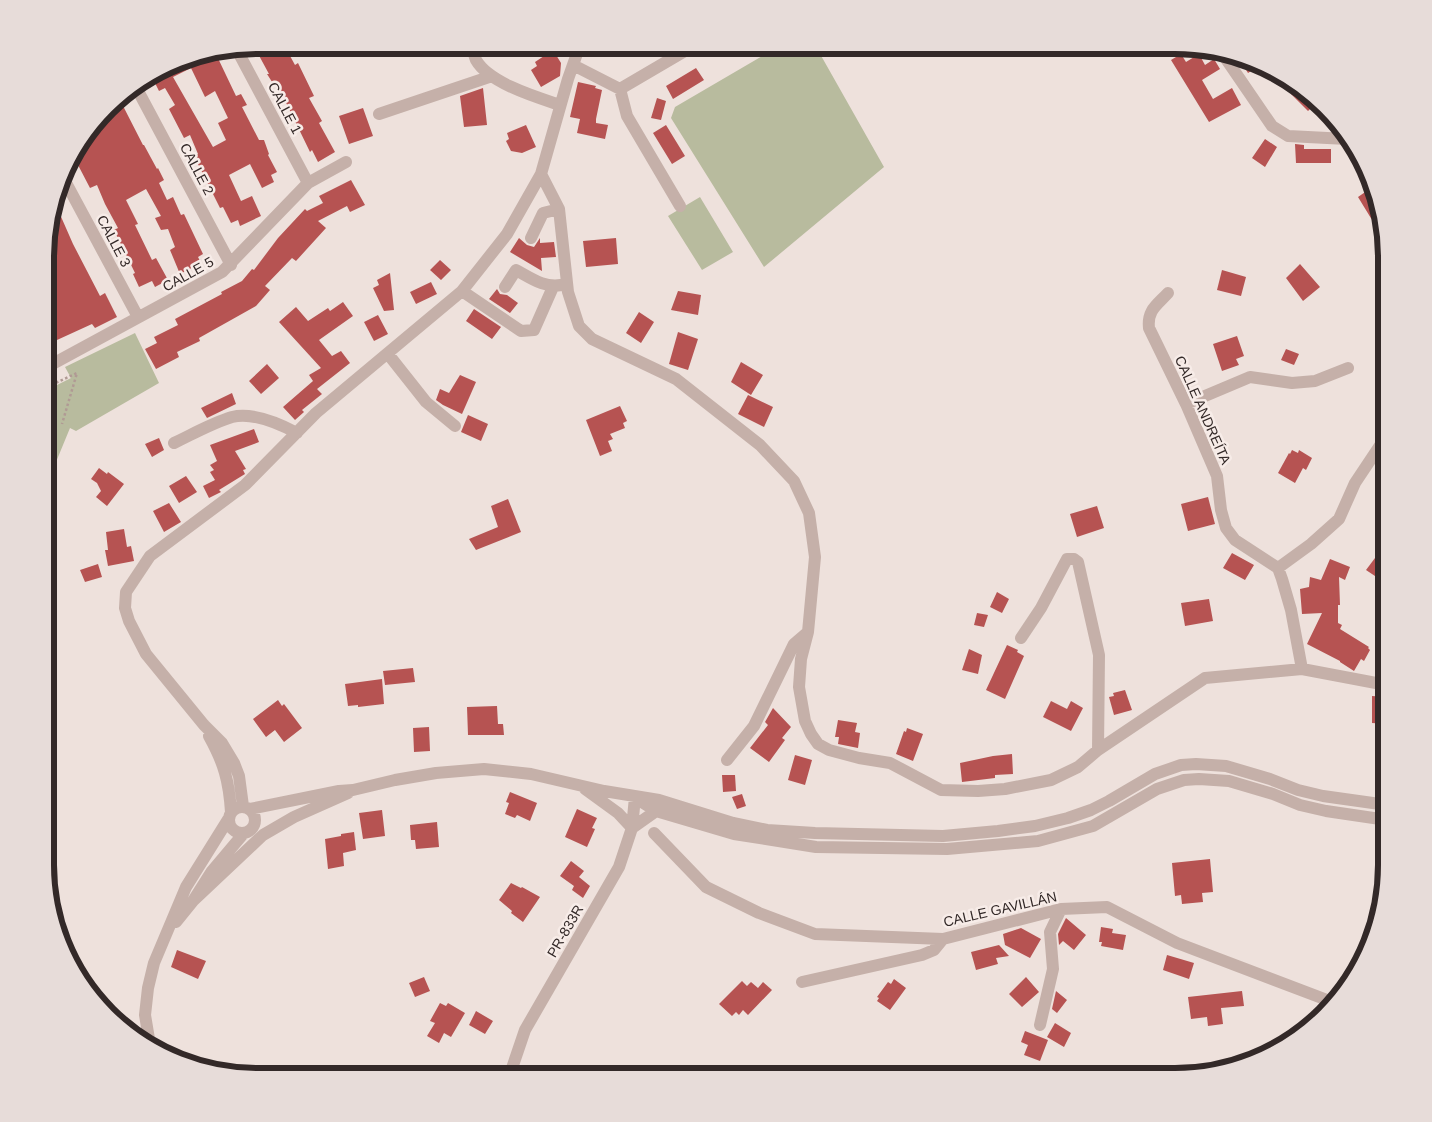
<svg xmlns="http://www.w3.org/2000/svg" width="1432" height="1122" viewBox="0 0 1432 1122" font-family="Arial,sans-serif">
  <rect width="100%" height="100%" fill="#eee1dc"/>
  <!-- green -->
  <path fill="#b8bb9e" d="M781 45H815L884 167 764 267 671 118 675 107Z
    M700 197 733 252 702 270 668 216Z
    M135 333 159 383 76 431 70 428 49 479 46 478 47 390 71 378 65 367Z"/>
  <!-- building -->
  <path fill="#b65352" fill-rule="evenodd" d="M265 45H284L295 65 298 63 314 96 309 98 322 121 319 123 335 152 318 162 312 150 310 152 277 84 274 85 267 74H269L256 50Z
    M591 45H625L620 57Z
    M553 50 561 63 560 76 541 87 531 70 537 66 535 62Z
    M215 52 236 96 241 94 247 105 242 107 259 140H264L269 154 268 155 277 172 271 175 274 182 262 188 250 164 229 175 241 201 252 196 261 216 240 226 238 220 231 223 223 207 220 208 194 156 198 154 190 135 184 138 169 109 175 105 165 88 159 91 153 79 158 76 157 74 188 56ZM191 68 205 97 215 91 228 118 218 123 226 140 213 147 173 77Z
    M1181 54 1186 62 1199 54 1205 65 1214 59 1220 69 1202 80 1213 99 1232 88 1241 105 1209 122 1171 60Z
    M1238 57 1256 61 1262 64 1248 73Z
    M696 68 704 80 673 99 666 86Z
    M578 82 596 86 595 88 602 90 596 119V123L608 125 605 139 577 133 580 119 570 117Z
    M1298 87 1315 98 1318 101 1308 111 1291 94Z
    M483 88 487 125 464 127 460 96Z
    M657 98 666 101 661 120 651 118Z
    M114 101 116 105 121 102 143 145H144L157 169 158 168 164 180 159 183 167 200 173 197 181 215 184 214 203 254 198 257 201 263 180 274 170 250 175 247 168 229 161 230 155 218 161 216 146 189 126 200 138 224 135 225 152 260 156 258 168 280 155 287 152 281 139 287 133 274 135 273 114 230 118 228 105 204 97 185 90 188 78 165 76 166 71 156 73 151 86 136 103 128 99 119Z
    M363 108 373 136 349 144 339 116Z
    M526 125 536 147 522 153 511 151 506 141 509 139 507 133Z
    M666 125 685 156 672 164 653 133Z
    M1265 139 1277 147 1265 167 1252 158Z
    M1295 144 1304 145V149H1331V163H1296Z
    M351 180 365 205 350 212 347 206 318 221 326 228 296 261 292 258 265 286 270 290 256 306 199 338 200 341 177 352 179 357 156 369 145 349 157 343 154 337 178 325 175 319 222 294 221 292 242 281 252 269 254 270 278 238 305 209 307 211 323 203 319 196Z
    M1371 188 1381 232 1380 233 1358 197Z
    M55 203 73 244 100 296 105 293 117 317 95 328 92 324 57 340 54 335 47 338V229Z
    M519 238 527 245 534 247 540 238V243L554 242 556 257 541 258 542 271 510 252Z
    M616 238 618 264 586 267 583 241Z
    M440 260 451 270 441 280 430 270Z
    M1300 264 1320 287 1303 301 1286 278Z
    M1222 270 1246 277 1241 296 1217 290Z
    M390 273 394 310 384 311 373 288 379 285 377 280Z
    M431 282 437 294 416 304 410 292Z
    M497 289 500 294 507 295 518 303 510 313 489 299Z
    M678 291 701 295 698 315 671 310Z
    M343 302 353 316 319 340 332 356 341 351 350 363 317 389 322 394 302 410 304 412 295 420 283 407 313 381 309 375 321 368 279 322 296 307 308 321 328 308 330 311Z
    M474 309 501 327 492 339 466 321Z
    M639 312 654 322 641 343 626 333Z
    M378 315 388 334 374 341 364 322Z
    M678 332 698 339 688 370 669 364Z
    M1237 336 1244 356 1236 359 1239 365 1222 371 1213 344Z
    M1286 349 1299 354 1294 365 1281 360Z
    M741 362 763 375 751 395 731 382Z
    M267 364 279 378 261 394 249 381Z
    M460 375 476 382 462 414 443 405 436 400 440 389 449 393Z
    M232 393 236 404 207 418 201 408Z
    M748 395 773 407 764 427 738 414Z
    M620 406 627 421 623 423 625 428 610 434 613 439 608 441 612 451 600 456 586 420Z
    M468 415 488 424 481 441 461 432Z
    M254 429 259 442 235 451 246 469 243 470 245 474 219 490 221 492 209 498 203 486 215 480 210 472 214 470 210 465 217 461 210 445Z
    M159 438 164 450 152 457 145 444Z
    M1292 450 1298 453 1299 450 1312 458 1306 470 1303 468 1295 483 1278 473 1289 453 1290 454Z
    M99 468 107 474 108 472 124 484 107 506 96 497 101 491 97 483 91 479Z
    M186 476 197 492 179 503 169 486Z
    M1208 497 1215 524 1188 531 1181 504Z
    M508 499 521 532 476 550 469 539 498 527 491 506Z
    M169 503 181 522 164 532 153 511Z
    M1097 506 1104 528 1077 537 1070 514Z
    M124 529 127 547 131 546 134 561 108 566 105 550H108L106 532Z
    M1387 542V572L1381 580 1366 570Z
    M1232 553 1254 565 1245 580 1223 568Z
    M1330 559 1350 567 1345 580 1339 577 1340 605H1338V623L1342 625 1340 629 1369 647 1368 648 1370 650 1364 661 1361 659 1354 671 1340 662V661L1307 644 1322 613 1302 614 1300 589 1309 587 1310 577 1321 580Z
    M98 564 102 577 85 582 80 570Z
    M997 592 1009 599 1002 613 990 607Z
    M1209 599 1213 621 1185 626 1181 603Z
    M977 613 988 615 984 627 974 625Z
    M1007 645 1018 650 1017 652 1024 656 1005 699 986 690Z
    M969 649 982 655 978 674 962 670Z
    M413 668 415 682 385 685 383 671Z
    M382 679 384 704 358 707V705L348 706 345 684Z
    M1125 690 1132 710 1114 715 1109 697 1114 696 1113 693Z
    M1372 696 1387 697V724L1372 723Z
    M278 700 282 706 284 704 302 728 284 742 275 730 266 737 253 719Z
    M1051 701 1067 709 1071 701 1083 708 1071 731 1043 717Z
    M497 706 498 724H503L504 735H468L467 707Z
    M773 708 791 727 782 738 785 740 769 762 750 748 768 725 765 722Z
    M838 720 857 723 855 732 860 733 858 748 838 744 839 737H835Z
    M429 727 430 751 414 752 413 728Z
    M907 728 923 734 913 761 896 754 904 731 906 732Z
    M1012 754 1013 774 995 775V778L962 782 960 763 993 756Z
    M795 755 812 760 805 785 788 780Z
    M722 775H735L736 791 723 792Z
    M510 792 537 803 530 821 517 815 515 818 505 814 509 803 506 802Z
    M742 794 746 806 737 809 732 797Z
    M577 809 597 818 592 828 595 829 587 847 565 837Z
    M382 810 385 836 363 839 359 813Z
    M437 822 439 847 416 849 415 840H411L410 825Z
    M354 832 356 850 343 853 344 866 328 869 325 839 341 836V834Z
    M1210 859 1213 892 1202 893 1203 902 1182 904 1181 895 1175 896 1172 863Z
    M571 861 584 871 579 877 590 886 583 898 572 890 574 886 560 876Z
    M511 883 521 888 522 887 540 897 523 922 511 913 512 911 499 900Z
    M1066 918 1086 935 1074 950 1063 941 1059 945 1058 934Z
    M1101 927 1113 929 1112 933 1126 935 1123 950 1101 946 1102 942H1099Z
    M1021 928 1041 939 1030 958 1005 945 1003 934Z
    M999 945 1009 956 996 958 998 964 976 970 971 952Z
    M177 950 206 961 198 979 171 967Z
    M1167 955 1194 963 1189 979 1163 970Z
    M424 977 430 991 415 997 409 983Z
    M1026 977 1039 992 1022 1007 1009 994Z
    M894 979 906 988 890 1010 877 1001 879 998 877 997 888 982 891 984Z
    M742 981 747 986 751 982 758 988 763 982 772 990 748 1015 743 1010 739 1015 736 1012 732 1016 719 1004Z
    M1056 991 1067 1000 1057 1013 1052 1009Z
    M1242 991 1244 1006 1221 1008 1223 1024 1208 1026 1207 1017 1191 1019 1188 997Z
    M440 1003 446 1006 448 1003 465 1013 451 1037 444 1033 439 1043 427 1036 435 1023 430 1021Z
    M476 1011 493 1021 485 1034 469 1025Z
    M1055 1023 1071 1033 1064 1047 1047 1037Z
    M1025 1031 1048 1040 1040 1061 1024 1055 1028 1045 1021 1042Z"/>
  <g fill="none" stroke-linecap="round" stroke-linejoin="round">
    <!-- path -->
    <path stroke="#b09a94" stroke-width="2.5" stroke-dasharray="2.5 2.5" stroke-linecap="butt" d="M47 387 77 373 62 424"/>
    <!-- minor -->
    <path stroke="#c5b0a9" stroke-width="12" d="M471 45C473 50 474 55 476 60 489 83 536 97 560 105
      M236 48 308 183
      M1222 53 1272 126 1288 136 1347 139
      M573 65 620 89 695 45
      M136 87 231 265
      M620 89 627 116 680 206
      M379 114 492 76
      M541 174 559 209 568 292 579 326 592 339 676 379 760 445 794 481 809 513 815 557 808 632 801 659 799 687 805 721 811 734 818 744 829 750 859 758 890 763 941 790 978 791 1005 789 1051 780 1078 767 1098 750 1205 678 1302 669 1376 683 1387 681
      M64 179 138 317
      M531 238 543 213 559 209
      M505 287 516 270C531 278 544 288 561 285
      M462 291 521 331 534 330 553 287
      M1168 293C1157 305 1147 310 1149 328L1186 404 1217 476 1221 510 1226 528 1235 540 1278 568 1282 579 1291 610 1302 669
      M388 354 426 402 455 426
      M47 367 222 272 308 183 346 162
      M1186 404 1250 377 1292 383 1315 381 1348 368
      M174 443C193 434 212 423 232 417 252 412 280 424 297 433
      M1278 568 1311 544 1339 519 1355 483 1387 435
      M1021 638 1041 608 1067 559H1074L1078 562 1099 655 1098 750
      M209 736C224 763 229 781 231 812
      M727 760 754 726 794 644 808 632
      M585 789 618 813 632 828 656 811
      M637 799 656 811 734 834 816 847 947 849 1038 841 1093 826 1157 789 1184 780 1199 779 1229 781 1273 794 1300 805 1326 811 1387 820
      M243 806 239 776 234 763 222 743 204 725 146 654 129 621 125 608 126 592 150 556 245 485 316 413 462 291 507 234 541 174 568 79 580 45
      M229 820a13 13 0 1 1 26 0a13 13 0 1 1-26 0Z
      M250 809 339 791 353 790 395 780 436 773 484 769 531 774 604 791 659 800 733 823 767 830 815 833 943 836 998 831 1035 826 1068 818 1091 810 1109 801 1155 774 1181 765 1196 764 1226 766 1270 779 1298 790 1323 796 1387 805
      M654 833 706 887 759 913 815 934 943 939 1061 909 1107 907 1177 943 1335 1003
      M193 901 263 835 294 817 348 793
      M176 922 193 901 212 871 244 833
      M802 982 922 955 934 950 943 939
      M1040 1025 1053 969 1050 932 1061 909
      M150 1045 145 1015 148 988 154 963 186 887 229 818
      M509 1077 525 1030 619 867 632 828 635 797"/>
  </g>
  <g text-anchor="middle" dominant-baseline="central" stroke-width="5" stroke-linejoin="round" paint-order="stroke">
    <!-- street labels -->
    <g font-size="14" fill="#332928" stroke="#f7ece8">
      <text transform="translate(285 108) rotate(62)">CALLE 1</text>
      <text transform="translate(197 169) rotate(62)">CALLE 2</text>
      <text transform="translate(114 241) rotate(62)">CALLE 3</text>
      <text transform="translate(188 274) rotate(-29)">CALLE 5</text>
      <text transform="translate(1203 410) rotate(66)">CALLE ANDREÍTA</text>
      <text transform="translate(1000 909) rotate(-13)">CALLE GAVILLÁN</text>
      <text transform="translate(565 931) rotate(-60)">PR-833R</text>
    </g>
  </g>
  <!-- crop -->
  <path d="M0 0H1432V1122H0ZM257 54H1175A203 203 0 0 1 1378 257V865A203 203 0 0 1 1175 1068H257A203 203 0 0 1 54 865V257A203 203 0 0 1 257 54Z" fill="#e7dcd9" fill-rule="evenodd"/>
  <path fill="none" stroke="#332928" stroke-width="6" d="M257 54H1175A203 203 0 0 1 1378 257V865A203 203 0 0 1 1175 1068H257A203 203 0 0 1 54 865V257A203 203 0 0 1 257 54Z"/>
</svg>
